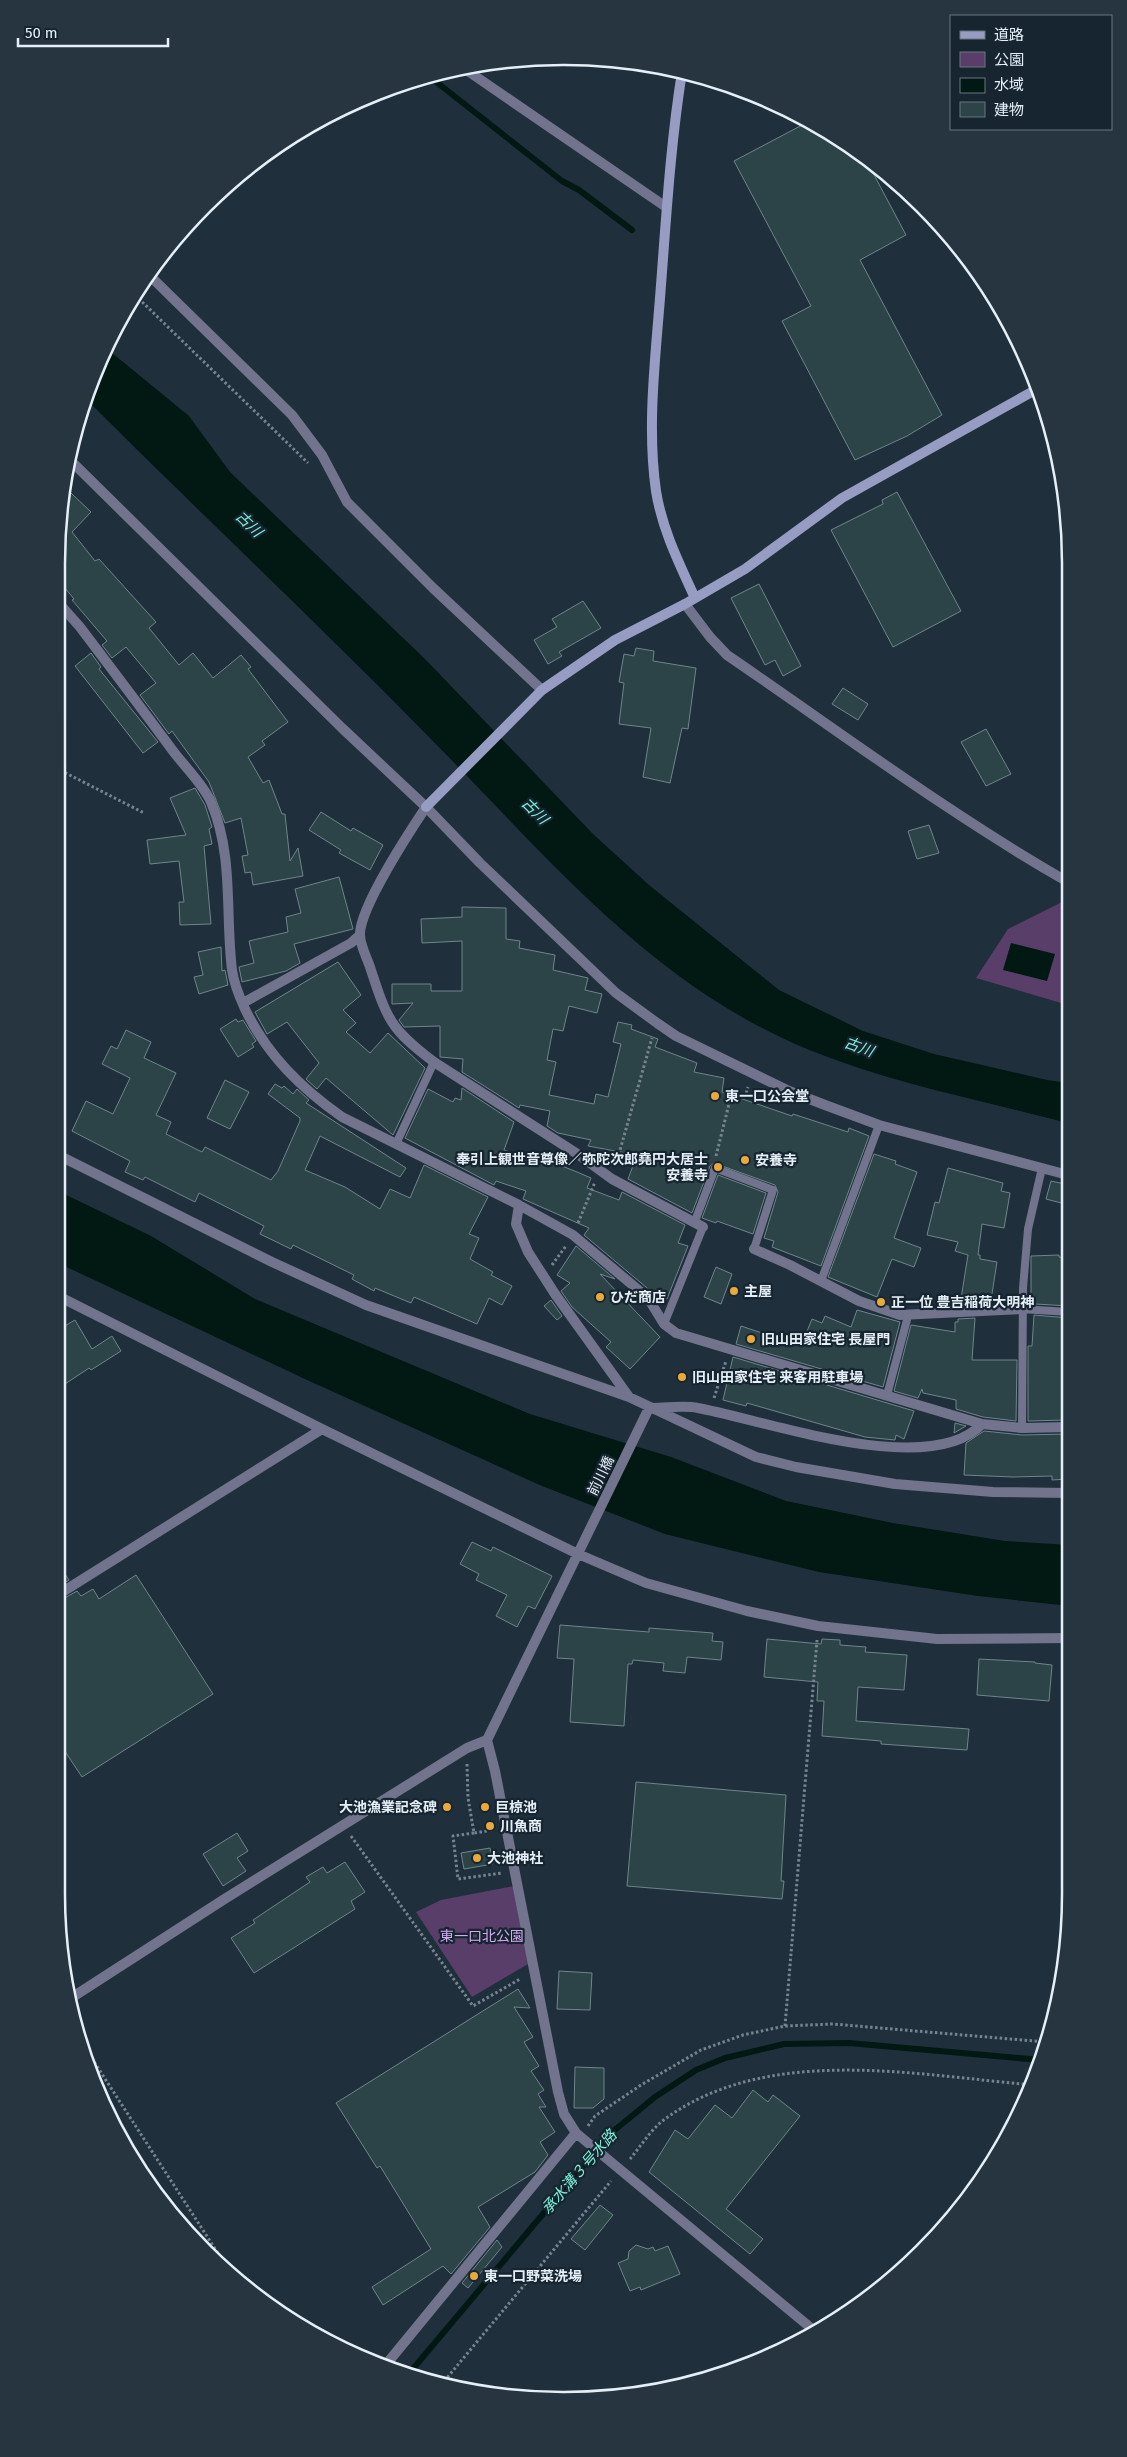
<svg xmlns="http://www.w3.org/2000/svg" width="1127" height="2457" viewBox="0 0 1127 2457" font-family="'Fira Sans','Noto Sans JP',sans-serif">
  <rect width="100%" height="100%" fill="#202f3c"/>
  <!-- green -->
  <path fill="#583e68" d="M1068 899V1005L976 978 1008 929Z
    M514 1886 528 1964 472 1997 416 1912 441 1900Z"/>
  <!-- water -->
  <path fill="#011813" d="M106 348 189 416 230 472 426 660 593 834 649 885 779 990 863 1031 934 1054 1047 1080 1068 1083V1123C966 1096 859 1078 764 1029 628 959 531 839 425 733 314 620 198 511 86 399L95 370Z
    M1011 943 1055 954 1047 981 1003 970Z
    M56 1190 151 1236 255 1299 530 1414 671 1457 786 1501 893 1523 1005 1541 1070 1545V1606L978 1596 819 1572 665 1534 542 1486 307 1380 56 1262Z"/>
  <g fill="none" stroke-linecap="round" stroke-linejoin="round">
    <!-- stream -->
    <path stroke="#011813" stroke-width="6" d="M430 77 562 181 579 190 632 230
      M407 2376 611 2133 655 2097 696 2070 725 2058 784 2044 849 2043 1040 2060"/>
  </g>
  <!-- building -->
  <path fill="#2c4348" stroke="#6d868b" d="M806 123 864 156 906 235 860 260 942 415 907 436 855 460 782 321 811 306 734 161Z
    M897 492 961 611 893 647 831 530 883 504 882 500Z
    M71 493 91 512 72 532 95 561 99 559 156 622 149 628 179 665 193 653 213 678 241 655 251 667 248 669 288 722 262 741 265 745 248 757 263 783 269 780 282 814H285L290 861 298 848 303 876 253 885 251 872 245 873 242 856 248 855 241 818 225 823 209 782 172 731 169 734 140 695 156 683 126 647 112 658 102 645 107 641 72 600 74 599 56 577 62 502Z
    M759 584 801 666 783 676 775 660 765 665 731 598Z
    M583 601 601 628 559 652 562 656 548 664 534 640 557 627 552 619Z
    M636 648 654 651 653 661 696 668 688 729 682 728 670 783 643 777 651 728 619 724 624 683 619 682 624 654 634 656Z
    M91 653 101 667 99 669 158 742 143 753 75 666Z
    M843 688 868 704 858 720 832 704Z
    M986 729 1011 774 986 786 961 742Z
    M195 788 205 805 212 827 209 829 212 844 204 846 211 924 180 925 179 902H184L179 861 150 864 147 840 186 835 170 798Z
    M321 812 351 831 353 828 383 845 370 870 339 853 341 850 309 830Z
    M929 825 939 853 917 859 908 831Z
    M339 877 353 929 294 944 300 963 286 971 242 982 239 967 254 963 249 941 288 932 286 917 301 913 295 889Z
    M462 907 506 908V939L520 941 519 948 555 955 553 970 588 978 585 990 602 994 597 1013 569 1006 563 1031 553 1029 547 1060 556 1062 549 1095 594 1104 596 1094 608 1097 621 1044 613 1042 618 1022 632 1025 631 1029 658 1039 655 1047 697 1063 694 1072 724 1078 722 1092 792 1116 793 1114 848 1132 849 1128 869 1136 821 1266 772 1247 774 1241 764 1238 778 1192 775 1185 714 1163 710 1166 692 1213 628 1179 637 1155 588 1146 591 1140 558 1133 547 1126 550 1111 520 1105 519 1108 462 1072 463 1059 440 1057V1026L404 1027 399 1020 413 1003 392 1004V984H431V991H462V941L422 943 421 919 462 917Z
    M221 947 222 971 225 970 228 985 199 994 194 977 203 975 198 952Z
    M338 962 361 995 343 1010 356 1023 346 1032 370 1053 388 1033 425 1068 393 1135 326 1078 317 1089 306 1079 319 1063 287 1022 267 1034 255 1012Z
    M236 1019 238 1022 243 1020 256 1041 252 1044 254 1047 238 1057 220 1029Z
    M126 1030 151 1042 144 1058 176 1073 156 1115 171 1122 166 1134 202 1152 205 1147 271 1180 278 1171 300 1121V1118L268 1094 275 1084 282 1088 284 1086 293 1094 297 1089 309 1100 306 1103 406 1168 400 1177 320 1136 305 1170 345 1187 380 1209 390 1189 410 1198 424 1165 488 1197 469 1234 479 1238 470 1259 493 1272 491 1275 512 1286 502 1305 489 1298 477 1324 414 1297 411 1303 375 1288 374 1291 352 1279 354 1275 293 1245 291 1249 260 1234 264 1226 199 1193 195 1202 145 1177 143 1180 125 1172 130 1161 72 1131 86 1101 113 1114 130 1078 102 1064 111 1046 117 1049Z
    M225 1080 249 1092 230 1129 207 1118Z
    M462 1088 514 1122 504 1150 536 1161 537 1156 577 1172 591 1178 587 1188 619 1200 622 1192 685 1225 678 1243 688 1246 667 1299 653 1293 584 1235 589 1228 523 1199 526 1191 496 1181 494 1185 405 1138 428 1089 453 1102 455 1098 461 1100Z
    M874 1154 896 1161 895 1164 917 1172 894 1238 921 1248 914 1267 892 1259 877 1297 828 1277Z
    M948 1168 1003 1183 1001 1191 1010 1193 1004 1228 982 1224 978 1255H980V1259L997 1262 991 1300 977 1298 976 1304 960 1305 968 1255 955 1251 958 1242 927 1235 935 1202 939 1203Z
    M718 1175 766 1193 753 1234 717 1221 716 1223 702 1218Z
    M1051 1181 1069 1185V1205L1046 1199Z
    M576 1246 615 1279 600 1274 660 1337 630 1369 606 1347 611 1342 572 1307 561 1291 570 1283 557 1275Z
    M1059 1255V1257L1069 1258V1306L1035 1304V1296H1031V1256Z
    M716 1267 732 1274 721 1304 704 1297Z
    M551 1300 562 1316 557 1320 544 1306Z
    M857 1310 900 1322 883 1387 736 1344 741 1326 801 1346 812 1319 822 1323 825 1316 851 1327Z
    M1034 1315 1069 1318V1413H1066V1420L1028 1421V1346H1032Z
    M975 1318 972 1360H1017L1016 1421 983 1417 956 1409V1400L923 1393 922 1389 918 1398 894 1391 911 1325 955 1332V1322H958V1319Z
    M75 1320 92 1349 112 1336 121 1351 91 1370 89 1368 56 1390V1331Z
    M733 1357 914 1411 904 1439 896 1435 895 1440 865 1437 747 1403 746 1406 723 1400Z
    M955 1423 966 1426 954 1433Z
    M984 1431 1022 1435 1067 1434 1068 1479 1052 1480V1476L1013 1477 964 1475 966 1443Z
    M472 1542 491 1551 493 1547 552 1576 535 1609 528 1606 517 1627 496 1616 507 1595 476 1580 479 1574 460 1564Z
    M56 1561 69 1580 56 1588Z
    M136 1575 213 1694 82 1777 56 1738V1603L77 1591 81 1596 93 1589 99 1599Z
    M560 1625 649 1632V1628L713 1633 712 1641 723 1642 721 1660 687 1657 685 1673 663 1671 664 1663 633 1660 632 1664H628L624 1726 570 1722 574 1659 557 1658Z
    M767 1639 821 1644 822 1639 840 1640V1645L866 1647 865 1652 907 1655 904 1690 858 1687 856 1721 969 1729 967 1750 881 1744V1741L822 1736 824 1701H817L818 1682 764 1677Z
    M979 1659 1035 1662V1663L1052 1665 1049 1701 977 1695Z
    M636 1782 786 1795 781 1881H784L782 1899 627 1886Z
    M237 1833 248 1851 237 1858 246 1871 223 1886 203 1854Z
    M490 1848 493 1864 464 1869 461 1853Z
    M345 1862 365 1892 351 1901 355 1909 254 1973 231 1938 255 1923 253 1920 310 1882 306 1877 323 1867 327 1873Z
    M559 1971 592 1973 590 2010 557 2009Z
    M518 1989 530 2008 514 2007 533 2037 524 2042 539 2066 531 2071 544 2090 538 2094 546 2107H539L555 2132 540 2142 548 2155 535 2172 478 2207 490 2227 451 2274 443 2266 383 2305 372 2287 431 2249 380 2166 377 2168 336 2103Z
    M575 2067 604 2068V2099L593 2108H574Z
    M753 2090 768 2102 773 2095 800 2116 726 2209 763 2239 750 2254 649 2172 675 2130 688 2139 715 2105 732 2118Z
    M600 2205 613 2215 585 2250 571 2239Z
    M497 2240 502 2247 468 2288 462 2283Z
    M636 2245 648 2249 653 2247 655 2251 668 2246 680 2274 641 2290 640 2287 630 2291 618 2263 628 2259 629 2251Z"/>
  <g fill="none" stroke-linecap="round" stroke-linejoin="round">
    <!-- path -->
    <path stroke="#77848f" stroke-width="3" stroke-dasharray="2.5 2.5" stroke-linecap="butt" d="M135 295 308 463
      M56 768 144 813
      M716 1156 731 1096 745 1097 748 1087
      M616 1164 652 1038
      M578 1223 595 1182
      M552 1265 566 1246
      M714 1398 726 1361
      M467 1764 468 1798 474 1833 493 1830
      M474 1833 453 1836 458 1879 502 1873
      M351 1836 473 2006 520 1979
      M785 2026 817 1640
      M78 2037 232 2275
      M588 2126 595 2116 641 2085 701 2050 743 2035 785 2026 833 2024 1046 2042
      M630 2159C641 2146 651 2129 665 2119 768 2044 915 2075 1033 2085
      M441 2385 611 2181"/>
    <!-- lane -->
    <path stroke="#71748c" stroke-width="8" d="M396 1144 434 1062
      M695 1221 715 1168 773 1190 754 1249
      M821 1281 879 1125
      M1021 1309 1069 1312
      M664 1324 703 1227
      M887 1395 908 1316
      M1022 1428 1023 1288 1028 1229 1042 1168"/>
    <!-- street -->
    <path stroke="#71748c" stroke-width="10" d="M462 67 666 207
      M148 274 292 415 322 455 347 502 433 588 542 690
      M68 458 342 728 426 807 480 863 616 993 657 1023 676 1036 789 1091 825 1105 879 1125 1068 1175
      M56 600 80 627C111 668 142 709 173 751 185 767 203 784 211 802 234 856 225 913 232 970 234 984 239 996 245 1009 267 1055 301 1088 342 1117L519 1205 573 1235 648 1298 664 1324 676 1333 982 1424 1022 1428 1069 1427
      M685 604 710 637 727 655C840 732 949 814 1068 882
      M426 807C410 831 359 909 360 935 360 945 367 958 370 967 387 1019 390 1029 434 1062L579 1155 612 1179 703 1227
      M243 1003 351 943 360 935
      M56 1154 272 1262 366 1305 629 1397 756 1457 796 1467 895 1484 993 1492 1069 1493
      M519 1205 516 1224 528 1252 555 1294 629 1397
      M754 1249 790 1265 859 1301 900 1315 1021 1309
      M56 1295 322 1429 578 1554 646 1583 747 1611 818 1626 937 1639 1070 1638
      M649 1408 487 1740 495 1771 558 2092 564 2114 576 2133 817 2333
      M652 1408C667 1408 684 1405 698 1408 764 1420 930 1480 982 1424
      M56 1596 322 1429
      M68 2000 223 1900 467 1748 487 1740
      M384 2367 576 2133"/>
    <!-- secondary -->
    <path stroke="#979cc2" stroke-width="10" d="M682 72C670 147 666 222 660 298 655 362 647 428 656 491 662 529 679 563 695 598
      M426 807 542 690 615 640 685 604 745 569 842 498 1037 389"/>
  </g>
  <!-- markers -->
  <g fill="#eaaa39" stroke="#172531" stroke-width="2">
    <circle cx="715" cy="1096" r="5"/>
    <circle cx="745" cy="1160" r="5"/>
    <circle cx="718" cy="1167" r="5"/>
    <circle cx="734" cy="1291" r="5"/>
    <circle cx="600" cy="1297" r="5"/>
    <circle cx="881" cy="1302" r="5"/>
    <circle cx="751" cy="1339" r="5"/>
    <circle cx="682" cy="1377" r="5"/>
    <circle cx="447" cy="1807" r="5"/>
    <circle cx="485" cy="1807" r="5"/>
    <circle cx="490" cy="1826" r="5"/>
    <circle cx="477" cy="1858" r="5"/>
    <circle cx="474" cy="2276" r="5"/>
  </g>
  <g text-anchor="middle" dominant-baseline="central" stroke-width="4.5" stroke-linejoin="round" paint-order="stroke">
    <!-- poi labels -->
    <g font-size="14" font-weight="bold" fill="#e5eff7" stroke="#172531" text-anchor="start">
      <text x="725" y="1096">東一口公会堂</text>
      <text x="708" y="1159" text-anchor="end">奉引上観世音尊像／弥陀次郎堯円大居士<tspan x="708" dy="16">安養寺</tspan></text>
      <text x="755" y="1160">安養寺</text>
      <text x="744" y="1291">主屋</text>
      <text x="610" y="1297">ひだ商店</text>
      <text x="891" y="1302">正一位 豊吉稲荷大明神</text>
      <text x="761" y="1339">旧山田家住宅 長屋門</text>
      <text x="692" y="1377">旧山田家住宅 来客用駐車場</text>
      <text x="437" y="1807" text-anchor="end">大池漁業記念碑</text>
      <text x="495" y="1807">巨椋池</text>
      <text x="500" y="1826">川魚商</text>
      <text x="487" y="1858">大池神社</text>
      <text x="484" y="2276">東一口野菜洗場</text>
    </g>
    <!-- street labels -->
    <g font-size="14" fill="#e5eff7" stroke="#172531">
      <text transform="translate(601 1476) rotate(-64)">前川橋</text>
    </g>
    <!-- park labels -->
    <g font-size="14" fill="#d5a9f2" stroke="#172531">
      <text x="482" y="1936">東一口北公園</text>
    </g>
    <!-- water labels -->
    <g font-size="15" font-style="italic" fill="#7ef0d7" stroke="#172531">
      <text transform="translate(249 524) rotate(44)">古川</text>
      <text transform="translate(535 811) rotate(45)">古川</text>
      <text transform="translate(859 1047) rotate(20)">古川</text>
      <text transform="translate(579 2172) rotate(-49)">承水溝３号水路</text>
    </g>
  </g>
  <!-- crop -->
  <path d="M0 0H1127V2457H0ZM563 65H564A498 498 0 0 1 1062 563V1894A498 498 0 0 1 564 2392H563A498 498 0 0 1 65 1894V563A498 498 0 0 1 563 65Z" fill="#273541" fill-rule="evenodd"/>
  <path fill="none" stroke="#e5eff7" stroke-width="2.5" d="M563 65H564A498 498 0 0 1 1062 563V1894A498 498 0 0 1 564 2392H563A498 498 0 0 1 65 1894V563A498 498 0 0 1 563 65Z"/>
  <!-- legend -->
  <rect x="950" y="15" width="162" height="115" fill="#172531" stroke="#697680"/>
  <rect x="960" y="31" width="25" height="8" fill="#979cc2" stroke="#697680"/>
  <text x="994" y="40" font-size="15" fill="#e5eff7">道路</text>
  <rect x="960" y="52" width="25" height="15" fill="#583e68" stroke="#697680"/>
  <text x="994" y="65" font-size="15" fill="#e5eff7">公園</text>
  <rect x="960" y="78" width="25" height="15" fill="#011813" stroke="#697680"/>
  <text x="994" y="90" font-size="15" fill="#e5eff7">水域</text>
  <rect x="960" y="102" width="25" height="15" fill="#2c4348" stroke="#697680"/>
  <text x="994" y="115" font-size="15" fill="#e5eff7">建物</text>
  <!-- scale -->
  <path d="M18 38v8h150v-8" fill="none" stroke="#e5eff7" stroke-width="2.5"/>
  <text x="25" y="38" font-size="15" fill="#e5eff7" stroke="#172531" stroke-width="4" paint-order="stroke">50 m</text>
</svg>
